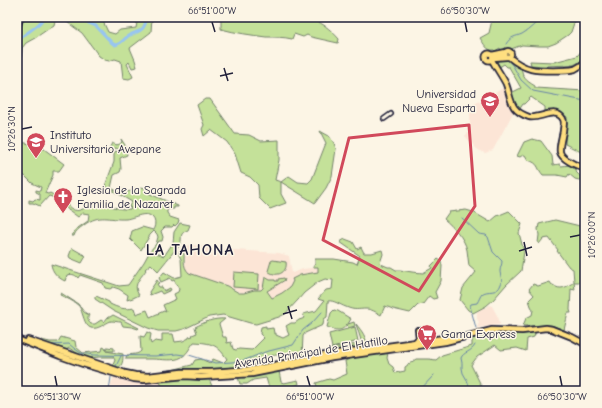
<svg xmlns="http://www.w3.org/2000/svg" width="602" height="408" viewBox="0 0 602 408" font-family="'Comic Neue',sans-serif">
  <rect width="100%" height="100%" fill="#fcf5e5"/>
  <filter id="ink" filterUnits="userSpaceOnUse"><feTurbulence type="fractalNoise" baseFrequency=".025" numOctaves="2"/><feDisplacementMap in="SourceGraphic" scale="8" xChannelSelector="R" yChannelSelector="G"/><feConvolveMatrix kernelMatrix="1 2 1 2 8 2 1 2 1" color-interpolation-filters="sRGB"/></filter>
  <g filter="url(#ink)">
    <!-- built -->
    <path fill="#fce5d6" d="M504 87 512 109 514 111 493 150 485 153 482 152 477 149 465 136 469 132 467 130 470 125V112L477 108 475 104 478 101 481 103 483 101Z
      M192 245 219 249 279 253 289 256 292 273 303 269 318 267V272L300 275 292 279 293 281 290 287 282 293 272 298 267 291 278 281H275L274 280H270L265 277 263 288 261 290H254L242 293 227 286 189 273 185 268V257L183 249 185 246Z
      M489 305 492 306 498 317 500 324 499 325 477 328 479 322 477 319V312L483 308 487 307Z
      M114 377 122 379 138 382 160 381 163 391H108Z"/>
    <!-- green -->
    <path fill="#c4e199" stroke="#73826a" d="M25 17H54L55 21 54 25 35 38 26 43 22 48 21 62 17 76V40L20 33 22 25Z
      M59 17H101L108 32 115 34 120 30 136 28 138 17H152L151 32 130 48 135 60 137 67 132 68 129 62 127 64 133 77 129 79 123 78 121 61 115 59 109 61 105 60 99 56 82 33 67 22 59 19Z
      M221 17H272C279 19 284 18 291 18 313 17 324 22 339 39L338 43 311 37 307 35 303 37 294 34 292 39C284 37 275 37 266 37 251 35 236 33 221 29Z
      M491 17H579L574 23 571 32 568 35 556 43 548 46H539L522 45 503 52 501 51V50L500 48 495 51 494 50C487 51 484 44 480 38L489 33 492 20Z
      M585 47C585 56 582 62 573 65L544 66 531 65 530 61 554 62 577 56Z
      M507 59 521 67C523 78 525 80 535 86V88L585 91V154L565 144 567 117 558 112 545 111V107L531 97 524 104H523L519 110 514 106 509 94 521 88 509 67H507L504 64 498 68 494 61 495 60Z
      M205 99H210L235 134 249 135 261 141 279 140V160L275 180 281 182 289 176 298 182 308 183 312 179 326 143 320 131 329 136 334 143 336 149 332 176 326 188 315 203 281 182V194L286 203 270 209 259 198 258 185 250 177 241 173 235 154 227 142 211 130 204 136 202 129 204 125 197 105Z
      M121 139 125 145 127 155 120 158 121 169 120 172 114 175 111 188 119 192 123 189C129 194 130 191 136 188L137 190 143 187 150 194 178 206V207H174V209H167V213L170 217 179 220 178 223 175 226 174 225 172 227H165L161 231 163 237 162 241H159L157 244 158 245 154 252 164 256 173 243 174 232 180 223 190 225 188 230C177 234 184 239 179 246 178 248 176 249 175 250 169 257 164 264 158 271L151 264 145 269 146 270C140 279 132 285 139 295L133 298 127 300 128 295 119 289 113 287 110 289 105 288 103 283 80 275 78 278C75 274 71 274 67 275L65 281C58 278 52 272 51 264L119 286 128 285 144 262 150 251 156 244 158 237 157 234 154 231 150 235 141 250 130 239 132 231 142 227 153 230C155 226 156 222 153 218 147 210 134 218 126 219 109 220 100 213 84 225 79 229 76 230 74 236H72L75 230 88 221 89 214 83 213 78 217 70 211H69C64 205 57 198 49 196L40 206 33 203H29V200L33 201 35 199 40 200V194L36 192V190L40 191 41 187 32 183 25 176 17 173V141L30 144 31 142 44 149 64 164 59 171H53V175L45 193 48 194 50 193C55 196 60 198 64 202 71 208 73 213 83 209L84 208H86L92 203H97L100 201C109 206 119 210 130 209L131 208 129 206 132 202 105 186 114 162V152L120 151 118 149 116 148 113 149 111 153 109 149 112 143C116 145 118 146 122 142Z
      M532 139 541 141 552 156 553 165 560 164 561 166 571 165 577 167 576 172 580 176 581 179 579 180 575 179 569 174 567 177 557 175H543C536 167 540 164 528 160L525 155H523L520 157 517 156 524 142Z
      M466 210 473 212 490 222 497 216 509 211 522 224 519 233 524 252 521 271 506 285 493 300 486 306 473 313 468 310 460 300 463 288 476 272 469 266C468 261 468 255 467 250 464 237 453 227 444 219L449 212Z
      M555 220 580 226 585 228V282H574L575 290 571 289 570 310 571 313H568L564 330 551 325 523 326 526 318 532 315 533 310 531 306 529 300 534 295 529 289 533 284 538 286 550 282 552 285H553C560 291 567 287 574 282L573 269 569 267 557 251 558 250 549 238 543 239 539 244 538 243 539 235 538 229 539 224Z
      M345 239 353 242 357 249 361 247 364 253H372L382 250 383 254 380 263 381 264 388 267H391L396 270H400L412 272 423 273 432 268 431 266 438 259 441 261 442 266 441 281 435 292 437 298 433 299 429 296 423 304 418 305 410 313 393 309 385 306 381 315C376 312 371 309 366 309 358 309 355 311 346 307 340 305 334 300 328 301L327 317 324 319 323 325 305 333 303 336 302 356C286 355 267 351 257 365H252L250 368 208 370H182L167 371 192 365 195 360 201 359 210 363 213 359 223 363 227 359C217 344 211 343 194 342 190 347 188 353 182 357 174 362 161 359 152 359 143 359 135 359 126 359V357L127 355C131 354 138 355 141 351L140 336 144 337 147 332 151 334 150 340 151 344 155 341 162 342V334H173L175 342 183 341 189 338V337L193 336 192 335 197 333 195 327C205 322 214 318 225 319L219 324 223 337H226L227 343 231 342 233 349 236 350 239 349 252 350 264 338 260 334 261 327 266 326V329L273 328 274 333H276V335L283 338 289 335 287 330V328L286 326 291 323H295L299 320 305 318 303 314 316 311 324 301 318 299 326 290 332 289 333 280 325 279 318 282 304 293 298 300 285 314 279 317 256 324 250 323 223 315 209 317 184 329 176 331H158L148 328 113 311 95 299V297L96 296 109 302 110 304C118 308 125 310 134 308L136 314 147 310 150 317 164 311 166 312 163 305 176 299 174 294 178 292 179 289 174 280 172 281 170 278 161 282 159 278 164 272 174 278 182 276 181 259 178 253 183 249C186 259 181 265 189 273L227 286 239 293H244L254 290H261L263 288 265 277 270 280H275V281H278V279L284 278 285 280 267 291 272 298 282 293 290 287 293 281 292 279 300 275 318 272V267H313L315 264V259H334L353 262 357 264 360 256 340 242Z
      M72 248 86 256 82 263 70 258 69 256Z
      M273 260 286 262C288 273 276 278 268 271L271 261Z
      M234 272 259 274 258 289 233 287Z
      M157 280 159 283 157 284 159 287H162L164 291 170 288 171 290 162 294 160 291 150 295 149 292Z
      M61 293 78 304 84 312 89 315C87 318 88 322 91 324H95L101 320 104 322 108 317H110L113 315 139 328 138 329 132 327 123 326 121 322C117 322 115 321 111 321 105 323 98 330 91 328 84 326 83 312 79 306 74 301 66 298 60 295Z
      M334 310 338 311 351 319 348 324 354 322 355 326 348 328 347 324C341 333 336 330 327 327L331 313Z
      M356 324C362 331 367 338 367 347L331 352 330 349 344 346 343 345 332 348 329 334 355 327 358 341 351 343V345L361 344V340Z
      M492 331H536L534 337 527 339 526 351 517 348 501 350 495 345 477 357 471 365 484 391H318L316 383 329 379 333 380 347 374 345 361 352 358 388 353 387 358 389 364 393 367 395 373 405 371V367L416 359H429L436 360 442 355 472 346V338Z
      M61 337 75 341 76 347 83 353 102 351 103 347 105 348 106 350 107 347 114 348V351H106L123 354C123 360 123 365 118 368L112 367 115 360 113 357H100L88 358 80 355 69 348 66 350 57 347 55 348 41 343V340L50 342H58Z
      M279 371 281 382 284 383 298 380 299 384 289 388 287 391H270L266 378 253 380 247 384H240L238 377Z
      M187 378 209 379 214 391H163L160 381Z"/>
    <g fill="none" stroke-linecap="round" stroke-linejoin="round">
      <!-- stream -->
      <path stroke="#6884a8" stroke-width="1" d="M506 44C511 36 515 37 522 34 530 30 536 22 543 17
        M508 60 513 66 521 80 533 91 585 101
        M462 218 479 234 486 235 488 237 493 252 502 261C502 265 500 268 500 271 500 275 503 280 501 284 498 295 487 289 482 294 480 296 479 300 477 303L471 304 470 306 476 328
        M43 342 50 345 69 344 75 349 81 353 94 355 155 356 177 354 184 355
        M189 355 215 363 232 362 245 360 265 352 293 345 303 330 312 323 322 312
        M116 366 121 356
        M109 391 111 377
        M419 391 434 375
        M471 391 467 380 463 373 462 368V363L461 358C463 352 472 352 475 345"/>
      <!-- river -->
      <path stroke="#97c5f1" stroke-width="3" d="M75 17 96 26 112 43 115 45C121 44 123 40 128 36 139 30 144 33 147 17
        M17 41C25 32 39 28 44 17"/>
      <!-- minor casing -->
      <g stroke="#22223b" stroke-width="6">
        <path id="minor" d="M17 27 22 17
          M384 119 391 114"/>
      </g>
      <!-- major casing -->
      <g stroke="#22223b" stroke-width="8">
        <path id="major" d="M505 54a3 3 0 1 1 6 0a3 3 0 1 1-6 0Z
          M485.5 57a3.5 3.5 0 1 1 7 0a3.5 3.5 0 1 1-7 0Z
          M492 55 506 52
          M509 57C515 62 523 67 531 69 539 71 567 71 575 69 579 67 582 65 585 62
          M493 58 506 57
          M492 60C496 68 502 76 506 84 512 100 509 110 529 117 538 120 557 106 563 119 565 122 563 127 563 131 562 137 559 146 560 152 562 160 578 166 585 169
          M17 339 60 356 83 364 123 376 134 379 144 380 185 376 201 377 252 374 332 358 402 348 445 342 492 330 522 331 546 328 552 329 572 337 585 344
          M28 340 125 373 135 375 148 376 182 372H211L254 369 331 354 458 336
          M415 342 419 338 418 330"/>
      </g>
      <!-- minor -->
      <use href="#minor" stroke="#fcf5e5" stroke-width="3"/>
      <!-- major -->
      <use href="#major" stroke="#ffdf80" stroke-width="4.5"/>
    </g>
  </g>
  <!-- marked area -->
  <path fill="none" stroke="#d1495b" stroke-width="3" stroke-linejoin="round" d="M469 125 475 206 419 291 323 240 349 138Z"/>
  <!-- ticks -->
  <path fill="none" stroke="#22223b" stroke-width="1.5" d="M212 22 215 32M465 22 467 32M224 68 228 81M220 76 233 73M22 129 32 127M570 237 580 235M524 242 527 256M519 251 532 247M288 306 292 319M283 314 297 310M55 376 57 386M307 376 310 386M560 376 562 386"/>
  <!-- icons -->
  <defs>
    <g id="university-pin" transform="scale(1)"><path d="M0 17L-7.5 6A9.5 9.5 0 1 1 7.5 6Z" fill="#d1495b" stroke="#fcf5e5"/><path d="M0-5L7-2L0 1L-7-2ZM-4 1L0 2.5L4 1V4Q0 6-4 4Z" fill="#fff"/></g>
    <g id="church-pin" transform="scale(1)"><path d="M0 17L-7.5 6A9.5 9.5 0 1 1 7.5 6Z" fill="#d1495b" stroke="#fcf5e5"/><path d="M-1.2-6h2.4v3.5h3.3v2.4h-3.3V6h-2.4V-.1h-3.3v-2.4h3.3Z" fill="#fff"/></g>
    <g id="supermarket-pin" transform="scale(1)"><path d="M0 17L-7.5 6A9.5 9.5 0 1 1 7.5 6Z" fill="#d1495b" stroke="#fcf5e5"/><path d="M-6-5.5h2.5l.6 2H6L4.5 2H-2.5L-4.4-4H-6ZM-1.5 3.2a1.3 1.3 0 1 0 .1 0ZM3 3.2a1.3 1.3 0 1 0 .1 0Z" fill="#fff"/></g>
  </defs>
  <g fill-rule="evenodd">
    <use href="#university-pin" x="490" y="101"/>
    <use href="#university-pin" x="36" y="142"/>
    <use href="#church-pin" x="63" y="197"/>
    <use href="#supermarket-pin" x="427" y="334"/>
  </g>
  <g text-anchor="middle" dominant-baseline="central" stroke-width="3" stroke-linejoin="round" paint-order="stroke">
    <!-- poi labels -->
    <g font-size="12" fill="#22223b" stroke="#fcf5e5" text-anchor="start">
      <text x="476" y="94" text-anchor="end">Universidad<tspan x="476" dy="14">Nueva Esparta</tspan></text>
      <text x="50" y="135">Instituto<tspan x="50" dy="14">Universitario Avepane</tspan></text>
      <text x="77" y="190">Iglesia de la Sagrada<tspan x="77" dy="14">Familia de Nazaret</tspan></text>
      <text x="441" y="334">Gama Express</text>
    </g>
    <!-- street labels -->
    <g font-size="12" fill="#22223b" stroke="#fcf5e5">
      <text transform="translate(311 352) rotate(-9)">Avenida Principal de El Hatillo</text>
    </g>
    <!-- district labels -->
    <g font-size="16" font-weight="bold" letter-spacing="1" fill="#22223b" stroke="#fcf5e5">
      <text x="190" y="250">LA TAHONA</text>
    </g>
  </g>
  <!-- margin -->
  <rect width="602" height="408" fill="none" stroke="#fcf5e5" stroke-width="44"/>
  <rect x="22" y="22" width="558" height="364" fill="none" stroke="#22223b" stroke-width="1.5"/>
  <g font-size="10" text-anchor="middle" fill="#22223b">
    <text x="212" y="14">66°51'00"W</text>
    <text x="465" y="14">66°50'30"W</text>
    <text transform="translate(11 129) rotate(-90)" y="4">10°26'30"N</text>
    <text transform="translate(591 235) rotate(-90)" y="4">10°26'00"N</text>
    <text x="57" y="400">66°51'30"W</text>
    <text x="310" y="400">66°51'00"W</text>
    <text x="562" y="400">66°50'30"W</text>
  </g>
</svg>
